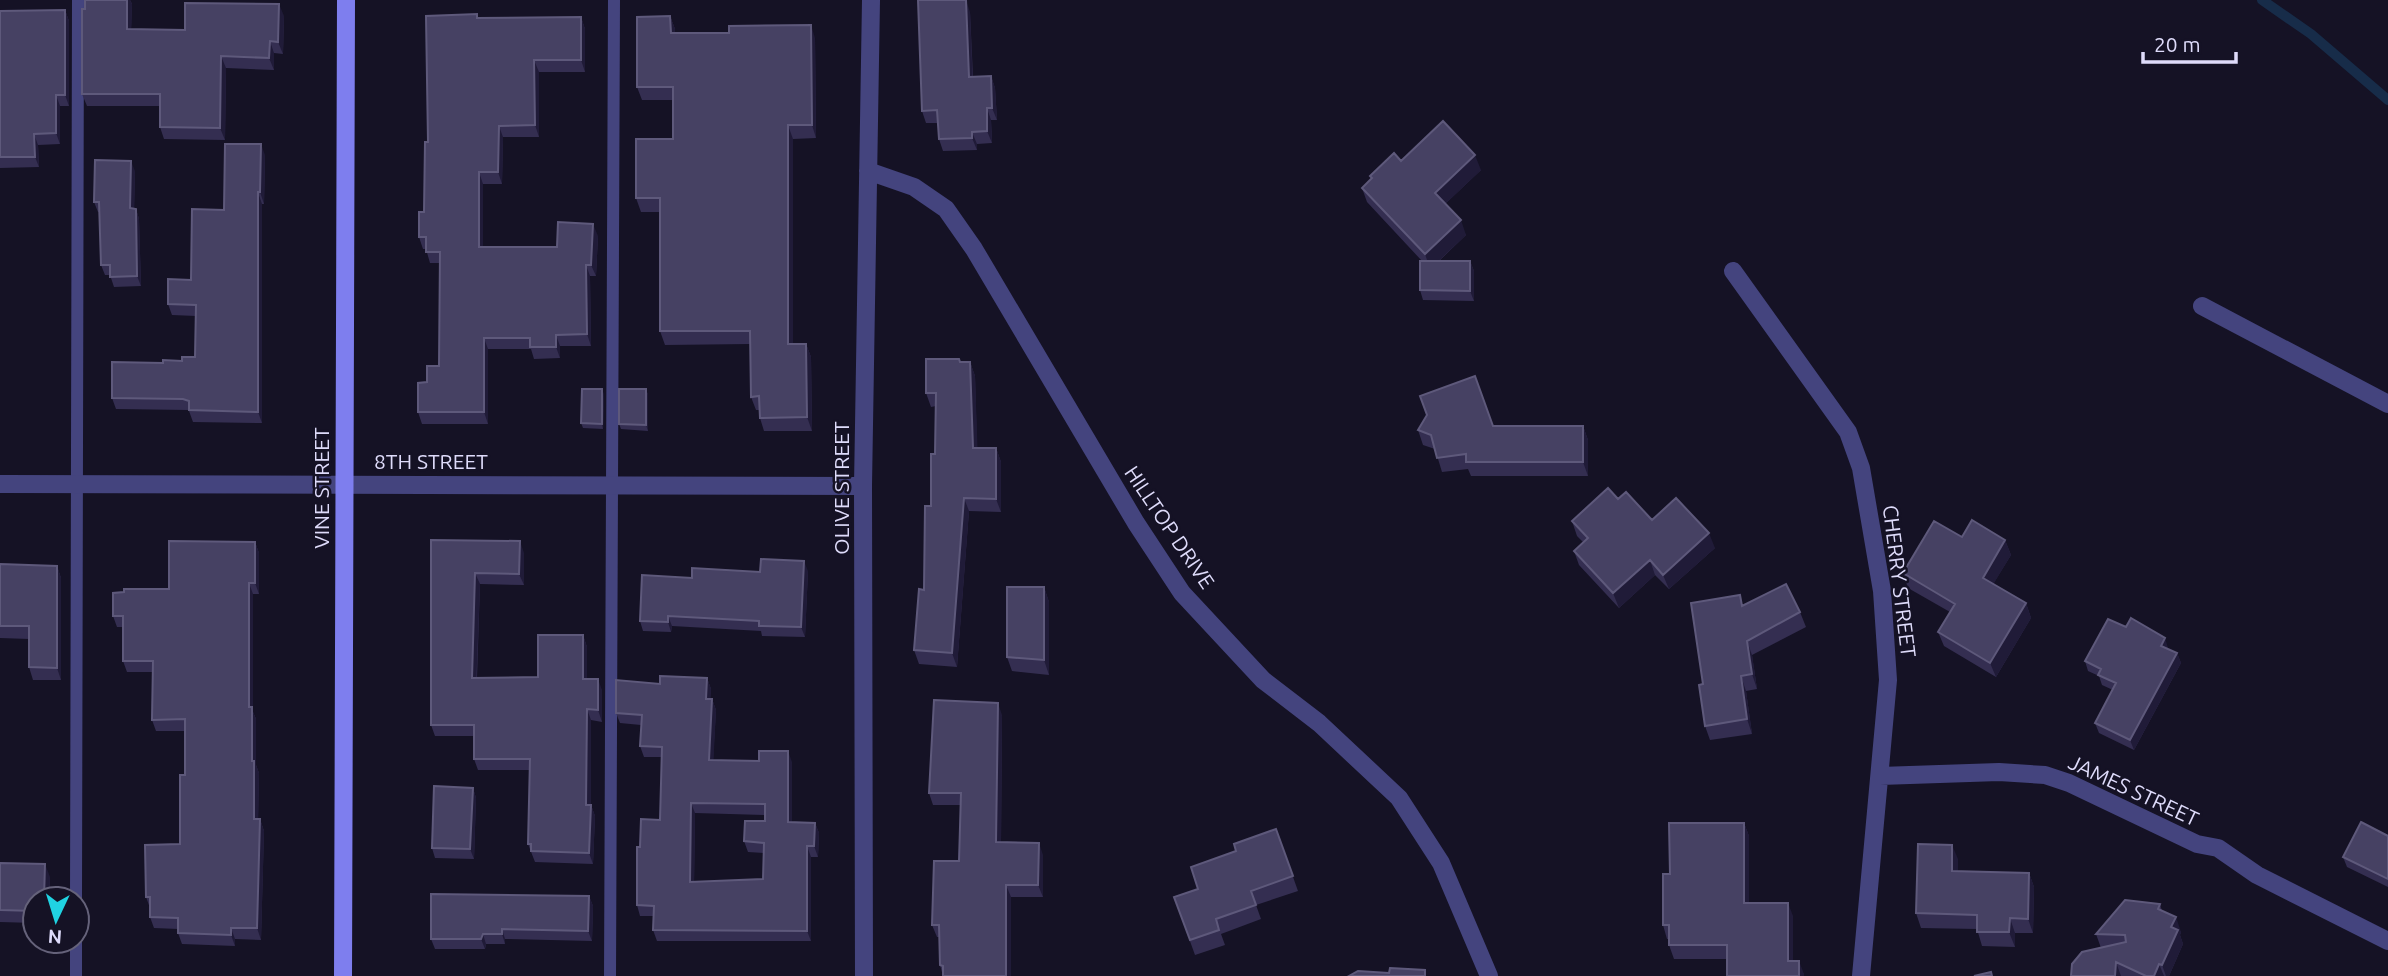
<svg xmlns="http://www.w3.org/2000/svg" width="2388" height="976" viewBox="0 0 2388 976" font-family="Ubuntu,sans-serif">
  <rect width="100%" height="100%" fill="#151225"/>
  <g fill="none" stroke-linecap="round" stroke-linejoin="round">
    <!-- stream -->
    <path stroke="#172c49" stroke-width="10" d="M2262 0 2311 34 2388 100"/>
    <!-- lane -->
    <path stroke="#44447e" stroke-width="12" d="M76 899 78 0
      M76 976V941
      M610 976 614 0"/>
    <!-- street -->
    <path stroke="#44447e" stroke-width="18" d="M868 171 914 187 946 209 974 249 1136 523 1182 593 1263 680 1319 723 1399 798 1441 863 1489 976
      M1733 271 1848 432 1861 468 1882 591 1888 680 1861 976
      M2202 306 2388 404
      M0 484 863 486
      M1880 776 1999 772 2045 775 2069 783 2197 844 2218 848 2257 875 2388 941
      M864 976 863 486 871 0"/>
    <!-- secondary -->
    <path stroke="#7e7eee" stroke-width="18" d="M343 976 346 0"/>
  </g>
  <!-- wall -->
  <path fill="#342e51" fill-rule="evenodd" d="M85 0H130L132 4 131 29 185 30 284 16 283 54 274 53V70L226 68 225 140 164 139 160 127V106H87L82 94Z
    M65 10 69 21V106H60V144L38 145 39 167 0 168V11Z
    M970 12 973 77 991 76 995 88 997 120H991L992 143 977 144V150L943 151 939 139 938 123H926L922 111Z
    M670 16 675 29V33L815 38 816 138 793 139V344H806L811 357 812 431H764L760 418 759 410H756L751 397 750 344 665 345 660 331V212H641L636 198 673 139V100H642L637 87Z
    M581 17 585 29V72H539V137H503L502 184H483V247H557L598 236 596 276H590L591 346H560V358L534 359 531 349H488V424H422L418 412 427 382 439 366 440 263H430L426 249H423L419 237 424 212 428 142 478 18Z
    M265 155 264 204H262V423L193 422 189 411 188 410 116 409 112 398 163 363 182 361 195 357 196 316 172 315 168 304 191 280 224 210Z
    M1401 161 1481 170 1445 204 1466 235 1439 261H1470L1474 271V301L1423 300 1420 290 1422 261 1367 202 1362 188 1371 179 1370 176Z
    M135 171 134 209H136L139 219 141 286 114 287 110 275H105L101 265 100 212H98L94 202Z
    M961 362H970L975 376 977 448H996L1001 462V512L969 511 957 667 919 664 914 650 924 590 935 454 936 406 931 407 926 393Z
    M646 389 648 395V431L621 429 619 424Z
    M604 394 603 429 583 428 581 423Z
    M1493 426H1583L1588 440V476H1471L1468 469 1442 472 1435 449 1423 445 1418 430Z
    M1618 499 1652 520 1715 548 1669 589 1655 575 1619 608 1579 565 1574 551 1583 542 1577 536 1572 521Z
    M1962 537 2005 540 2011 555 1993 584 2026 603 2031 618 1996 677 1944 646 1938 632 1950 612 1908 588 1903 573Z
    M431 540 524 553V585L480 584 477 678 538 677 583 635 587 647V679L602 690V722L591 720V805L595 816 593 864 535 862 528 844 530 770H478L474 759V736H435L431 725Z
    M255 542 259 553V594H253V712L256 719V765L259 773 258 819H260L264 831 261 940 235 939V946L182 944 178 933V929L154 928 150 917V908L146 897 180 844 185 775V731H156L152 720V672H127L123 661V627H117L113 616 169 589Z
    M0 564 57 566 61 578V680H33L29 667V639L0 638Z
    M808 571 805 637 762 636 761 631 672 626 671 632 643 631 640 621 692 578 760 572Z
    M1044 587 1049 602V675L1012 671 1007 657Z
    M1744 605 1800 612 1806 627 1752 655 1757 689 1746 691 1752 734 1710 740 1705 726 1703 684Z
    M2168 648V649L2177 653 2181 663 2134 750 2099 733 2095 723 2113 690 2102 685 2099 676 2088 671 2085 661Z
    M707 678 711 689 710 699H712L716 710 713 760 792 762V822L815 823 819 833 818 857H811V941H657L653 930 654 916H640L637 905 640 847 660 820 662 757H644L640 746 641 725 620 723 616 713 660 684ZM695 813 765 815V821L744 841 748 852 764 853 763 879 694 882Z
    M1002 715 1001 842 1043 855V897H1011L943 976 940 965 939 937H937L932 925 959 861 961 805H933L929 793Z
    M473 788 476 798 474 859 435 858 432 848Z
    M1744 823 1749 836V903L1793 916V961L1804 974 1727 959H1674L1669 945V939H1667L1663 925 1670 874Z
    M1276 829 1298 891 1256 905 1261 919 1221 934 1225 945 1195 955 1174 897 1198 889 1236 851Z
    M2388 836V887L2347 867 2343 857Z
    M1958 859V871L2029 873 2034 887 2033 933H2015V947L1982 946 1977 929 1921 928 1916 913Z
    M0 863 50 877 49 899H35V923L0 922Z
    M589 896 593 906 592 941 505 939V944H486L485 949H435L431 939Z
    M2160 904 2162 911 2181 932 2180 935 2183 944 2169 976H2071L2101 948 2096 934Z"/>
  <!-- shaded-wall -->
  <path fill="#201b38" d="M127 0H130L132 4 131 41 127 29Z
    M966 0 970 12 973 89 969 77Z
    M279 4 284 16 283 54 278 42Z
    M65 10 69 21V106L65 95Z
    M670 16 675 29V46L671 33Z
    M581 17 585 29V72L581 60Z
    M811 25 815 38 816 138 812 125Z
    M270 41 274 53V70L269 58Z
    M221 56 226 68 225 140 220 128Z
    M534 60 539 72V137L535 125Z
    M991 76 995 88 997 120 992 108Z
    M56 95 60 106V144L56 133Z
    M987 108 991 120 992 143 987 131Z
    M788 125 793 139V357L788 344Z
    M499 126 503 137 502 184 498 172Z
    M972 132 977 144V150L972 138Z
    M34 134 38 145 39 167 35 157Z
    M261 144 265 155 264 204 260 192Z
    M1475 155 1481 170 1441 208 1435 193Z
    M131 161 135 171 134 218 130 208Z
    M479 172 483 184V258L479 247Z
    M258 192 262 204V423L258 412Z
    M136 209 139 219 141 286 137 276Z
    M1461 220 1466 235 1430 269 1425 254Z
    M593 224 598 236 596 276 591 265Z
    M1470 261 1474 271V301L1470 291Z
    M586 265 590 276 591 346 587 334Z
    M556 335 560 346V358L556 347Z
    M484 338 488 349V424L484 412Z
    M806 344 811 357 812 431 807 417Z
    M970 362 975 376 978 462 973 448Z
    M602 389 604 394 603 429 602 424Z
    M646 389 648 395V431L646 425Z
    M1583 426 1588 440V476L1583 462Z
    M996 448 1001 462V512L996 499Z
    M964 498 969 511 957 667 952 653Z
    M1709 533 1715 548 1669 589 1663 575Z
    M2005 540 2011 555 1988 593 1983 578Z
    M520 541 524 553V585L519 574Z
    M255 542 259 553V594L255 583Z
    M1650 560 1655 575 1619 608 1613 593Z
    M804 561 808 571 805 637 801 627Z
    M57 566 61 578V680L57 668Z
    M475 573 480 584 476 689 472 678Z
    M249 583 253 594V712L256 719V765L259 773 258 831 254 819 249 707Z
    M1044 587 1049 602V675L1044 660Z
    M2026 603 2031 618 1996 677 1990 663Z
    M668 616 672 626 671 632 668 622Z
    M583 635 587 647V690L583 679Z
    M2165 638 2168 648 2165 656 2161 646Z
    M1747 641 1752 655 1757 689 1752 674Z
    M2177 653 2181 663 2134 750 2130 740Z
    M1741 676 1746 691 1752 734 1747 719Z
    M707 678 711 689 710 710 706 699Z
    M598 679 602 690V722L598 710Z
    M712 699 716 710 713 770 709 760Z
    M998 703 1002 715 1001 854 996 842Z
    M587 709 591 720V811V805L595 816 593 864 589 853 586 805Z
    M788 751 792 762V833L788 822Z
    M473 788 476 798 474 859 470 849Z
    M691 803 695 813 694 893 690 882Z
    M260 819 264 831 261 940 257 928Z
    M815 823 819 833 818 857 814 846Z
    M1744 823 1749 836V916L1744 903Z
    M1039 843 1043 855V897L1038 885Z
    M1952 845 1958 859V886L1952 871Z
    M807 846 811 857V941L807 931Z
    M45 864 50 877 49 899H44Z
    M2029 873 2034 887 2033 933 2028 919Z
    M1006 885 1011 897V976H1006Z
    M589 896 593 906 592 941 588 931Z
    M1788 903 1793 916V974L1788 961Z
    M2176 917 2181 932 2180 935 2183 944 2169 976H2166L2162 965 2171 927Z
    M2010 918 2015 933V947L2009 932Z
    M231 928 235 939V946L231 935Z
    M502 929 505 939V944L502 934Z
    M483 934 486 944 485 949 481 939Z
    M1799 961 1804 974V976H1799Z
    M2116 962 2121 976H2115Z
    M2159 964 2164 976H2154Z"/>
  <!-- building -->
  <path fill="#464163" stroke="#5e597b" stroke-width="2" fill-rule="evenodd" d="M85 0H127V29L185 30V3L279 4 278 42 270 41 269 58 221 56 220 128 160 127V94H82V9H85Z
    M918 0H966L969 77 991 76 992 108H987V131L972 132V138L939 139 937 110 922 111Z
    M65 10V95H56V133L34 134 35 157H0V11Z
    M477 14V18L581 17V60H534L535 125 499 126 498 172H479V247H557L558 222 593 224 591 265H586L587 334 556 335V347H530V338H484V412H418V383L427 382V366H439L440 252H426V237H419V212H424L425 142H428L426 16Z
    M670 16 671 33H729V26L811 25 812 125H788V344H806L807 417 760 418 759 396 751 397 750 331H660V198H636V139H673V87H637V17Z
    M1443 121 1475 155 1435 193 1461 220 1425 254 1362 188 1372 178 1370 176 1394 153 1401 161Z
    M225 144H261L260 192H258V412L189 410V401L183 399 112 398V362L163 363V360L182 361V357H195L196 305 168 304V279L191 280 192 209 224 210Z
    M95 160 131 161 130 208 136 209 137 276 110 277V265H101L99 202H94Z
    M1420 261H1470V291L1420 290Z
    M926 359H959L960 362H970L973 448H996V499L964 498 952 653 914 650 919 589 924 590 925 506H931V454H935L936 393H926Z
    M1475 376 1493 426H1583V462H1466V454L1437 458 1431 435 1418 430 1427 415 1420 396Z
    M582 389H602V424L581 423Z
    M619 389H646V425L619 424Z
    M1608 488 1618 499 1626 492 1652 520 1676 498 1709 533 1663 575 1650 560 1613 593 1574 551 1588 538 1572 521Z
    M1972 520 2005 540 1983 578 2026 603 1990 663 1938 632 1955 604 1903 573 1934 521 1962 537Z
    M431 540 520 541 519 574 475 573 472 678 538 677V635H583V679H598V710L587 709 586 805H591L589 853 531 851V844H528L530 759H474V725H431Z
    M169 541 255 542V583H249V707H252V761H254V819H260L257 928H231V935L178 933V918L150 917V897H146L145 845 180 844V775H185V719L152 720 153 661H123V616H113V593L124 592V589H169Z
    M761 559 804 561 801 627 759 626V621L668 616V622L640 621 642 575 692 578V568L760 572Z
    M0 564 57 566V668L29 667V626H0Z
    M1786 584 1800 612 1747 641 1752 674 1741 676 1747 719 1705 726 1699 685 1703 684 1691 603 1740 595 1742 606Z
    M1007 587H1044V660L1007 657Z
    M2131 618 2165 638 2161 646 2177 653 2130 740 2095 723 2116 683 2098 675 2101 669 2085 661 2108 619 2126 627Z
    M660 676 707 678 706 699H712L709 760 759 761V751H788V822L815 823 814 846H807V931L653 930 654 906 637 905V847H640L641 819 660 820 662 747 640 746 642 715 616 713V680L660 684ZM691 803 765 804V821H745L744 841 764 843 763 879 690 882Z
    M934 700 998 703 996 842 1039 843 1038 885H1006V976H943V966L940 965 939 925H932L934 861H959L961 793H929Z
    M434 786 473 788 470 849 432 848Z
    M2361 822 2388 836V879L2343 857Z
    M1669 823H1744V903H1788V961H1799V976H1727V945H1669V925H1663V874H1670Z
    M1276 829 1293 876 1251 891 1256 905 1216 919 1219 930 1190 940 1174 897 1198 889 1191 867 1236 851 1234 844Z
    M1918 844 1952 845V871L2029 873 2028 919 2010 918 2009 932H1977V915L1916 913Z
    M0 863 45 864 44 899H35V911L0 910Z
    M431 894 589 896 588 931 502 929V934H483L481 939H431Z
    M2125 900 2160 904 2158 909 2176 917 2171 927 2178 930 2162 965 2159 964 2154 976H2146L2116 962 2115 976H2071L2072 964 2082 952 2126 942 2125 935 2096 934Z
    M1390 968 1425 970V976H1349L1358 971 1389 973Z
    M1991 972 1992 976H1974Z"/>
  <g text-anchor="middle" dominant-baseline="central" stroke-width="5" stroke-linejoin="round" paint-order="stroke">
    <!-- street labels -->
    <g font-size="21" fill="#dedbfa" stroke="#151225">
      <text x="431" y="461">8TH STREET</text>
      <text transform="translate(321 488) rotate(-90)">VINE STREET</text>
      <text transform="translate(841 488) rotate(-90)">OLIVE STREET</text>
      <text transform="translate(1170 527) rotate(56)">HILLTOP DRIVE</text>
      <text transform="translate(1900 581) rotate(83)">CHERRY STREET</text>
      <text transform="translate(2134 790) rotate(25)">JAMES STREET</text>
    </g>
  </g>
  <!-- north arrow -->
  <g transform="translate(56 920) rotate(184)"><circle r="33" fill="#151225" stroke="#65627a" stroke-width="2"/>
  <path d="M0-5L12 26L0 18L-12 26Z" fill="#20d3e2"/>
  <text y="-10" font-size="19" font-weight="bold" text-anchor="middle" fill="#dedbfa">N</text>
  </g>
  <!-- scale -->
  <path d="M2143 52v10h93v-10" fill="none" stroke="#dedbfa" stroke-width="3.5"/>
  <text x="2154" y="52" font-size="21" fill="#dedbfa" stroke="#151225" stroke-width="5" paint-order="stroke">20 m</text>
</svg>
